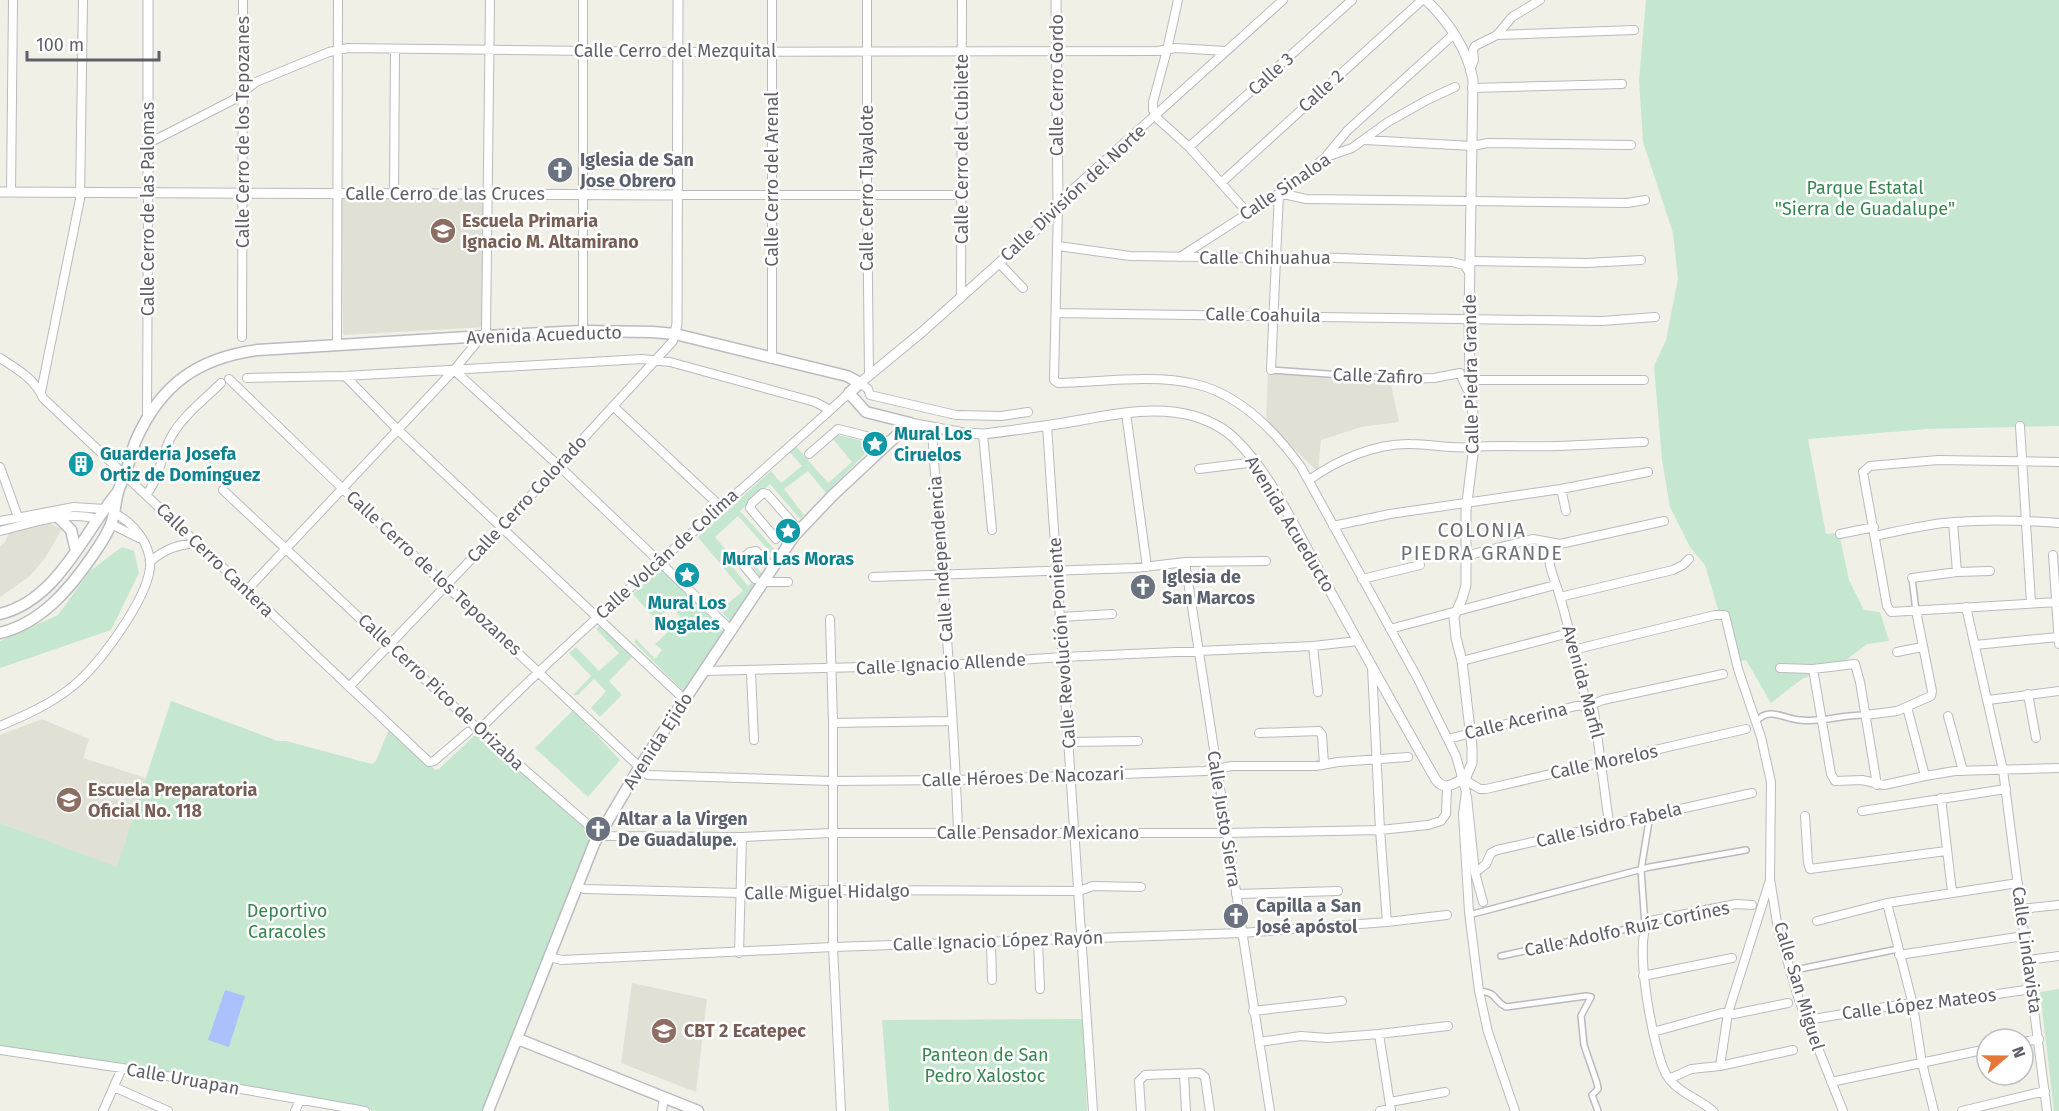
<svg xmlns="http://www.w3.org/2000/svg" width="2059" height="1111" viewBox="0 0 2059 1111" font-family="'Fira Sans',sans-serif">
  <rect width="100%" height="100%" fill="#f0f0e7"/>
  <!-- education -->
  <path fill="#e0e0d5" d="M342 193 485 194V327L343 335Z
    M1268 373 1391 384 1399 422 1361 427 1321 440 1318 472 1266 422Z
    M48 523 62 529 45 558 30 576 0 597V547L5 542 10 531Z
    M42 719 89 739 83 758 146 778 117 868 0 823V735Z
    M632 983 707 999 696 1092 621 1063Z"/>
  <!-- green -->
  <path fill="#c5e7cf" d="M1646 0H2059V426L1927 429 1808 439 1826 534 1839 533 1849 580 1864 610 1880 612 1889 641 1867 644 1841 664 1802 679 1771 703 1746 660 1741 661 1736 643 1719 613 1705 565 1690 547 1670 507 1662 460 1654 366 1666 340 1678 279 1673 233 1643 142 1639 80Z
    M838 435 875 444 826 493 808 471 784 489 804 515 800 519 770 484 740 511 775 550 772 554 738 516 715 537 734 559 730 564 748 586 759 575 749 561 750 559 761 573 764 570 730 621 720 610 743 591 698 537 771 471 781 483 802 466 787 449 793 443 828 483 852 462 833 439Z
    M122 547 134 551 139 573 111 630 0 668V641L58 615 90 571Z
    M662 565 724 632 683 691 634 642 636 639 655 659 662 650 655 644 682 619 671 606 656 620 633 594Z
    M601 624 633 656 609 681 622 695 600 717 591 708 606 691 594 679 578 695H573L591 676 569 653 576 647 599 671 619 653 596 629Z
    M171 701 278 741H286L372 764 376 761 389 729 435 770 439 769 478 732 599 838 483 1111H376L0 1053V823L117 867Z
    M573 710 620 760 588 797 535 748Z
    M2059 989V1111H2054L2040 992Z
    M1083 1019 1087 1111H889L882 1020Z"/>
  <!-- water -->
  <path fill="#abc1fd" d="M225 990 245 996 229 1047 208 1040Z"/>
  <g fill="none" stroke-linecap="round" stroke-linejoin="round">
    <!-- pedestrian casing -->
    <g stroke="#b9bac0" stroke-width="8">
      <path id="pedestrian" d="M1271 370 1399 379
        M1912 578 1916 611
        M1756 722C1768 706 1785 719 1800 720 1822 723 1844 714 1866 715
        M1469 915 1650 867 1746 850
        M1501 956 1645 925 1641 870 1650 815
        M1790 971 1898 949
        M1479 991C1499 993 1492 1000 1506 1007L1586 996 1591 997 1581 1016 1584 1045 1597 1083 1598 1089 1592 1095 1598 1111"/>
    </g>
    <!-- minor casing -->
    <g stroke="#b9bac0" stroke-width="10">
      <path id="minor" d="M867 0V195L869 375
        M1178 0 1167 50 1153 102V110L1158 119 1189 147 1247 212
        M1283 0 1071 191 1058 206 1054 380 1058 383C1100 382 1155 374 1195 384 1239 394 1275 431 1301 467L1418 679 1456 756 1466 792 1463 814 1469 912 1479 991 1488 1032 1515 1111
        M1497 35 1634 30
        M1470 70 1474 60 1473 50 1475 46 1497 35 1512 17 1540 0
        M1472 88 1622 84
        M1365 140 1472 146 1488 143 1631 145
        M147 144 233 100 256 82 329 52 348 48 678 52 1157 51 1176 48 1226 51
        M1189 147 1352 0
        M1327 155 1348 130 1454 34
        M1221 183 1422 0
        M11 192 13 0
        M394 193 395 49
        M677 195H962
        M1058 246 1130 256 1275 258 1311 257 1452 262 1464 265 1469 272
        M1180 257 1290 186 1326 157 1352 148 1388 122 1429 99 1455 87
        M1470 261 1587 263 1641 260
        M999 263 1023 288
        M961 298 962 0
        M1056 313 1602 321 1655 317
        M583 331V0
        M242 337 243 0
        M337 344 338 0
        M0 358C16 368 36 380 43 398L429 762 434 761 468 732
        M772 359V0
        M454 370 559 466 732 631
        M1271 370 1279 193 1306 199 1627 203 1645 200
        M345 376 397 429 684 699
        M247 378 345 376 642 359 670 362 815 402 830 410
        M229 379 342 488 648 775 831 781 956 780 1205 771 1232 766H1316L1338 762 1408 757
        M1399 379 1434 378 1460 373 1467 389 1471 393
        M1470 380H1644
        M860 383 868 389 870 395 956 415 1001 416 1028 412
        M41 392 80 199 83 0
        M613 406 720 506
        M1126 413 1147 567
        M147 417 148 194
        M1047 426 1093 1111
        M2020 426 2031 603
        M932 428C940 563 954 698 958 833
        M983 434 992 530
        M809 454 838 429 890 442
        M2059 462 1938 460 1870 466 1863 472 1887 606 1891 612 2059 602
        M0 467 18 517
        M1199 469 1256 462
        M1309 480C1337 460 1376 443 1411 444 1431 444 1451 449 1471 447 1499 445 1528 447 1557 446 1586 445 1615 443 1644 442
        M1561 489 1566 511
        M223 490 479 730 593 829 606 836 742 837 832 833H1226L1380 830 1428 825 1441 821 1446 814 1447 787
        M146 495C159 479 161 457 170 439 181 417 204 400 221 383
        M0 521 74 507 104 509
        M1953 522 1957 572
        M111 524 139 538
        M1333 526 1390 514 1561 489 1648 472
        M0 531C30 524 66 510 97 519
        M1840 534 1874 527
        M1875 536C1898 531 1920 526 1943 523 1982 519 2020 520 2059 523
        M776 539 750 508 752 503 763 493 767 494 799 530
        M1550 542C1545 562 1555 579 1560 597 1570 630 1577 665 1585 698L1592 706 1594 712 1609 823
        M2053 555 2059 644
        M1465 556 1533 539 1560 544 1664 521
        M150 562C164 549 177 545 196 543
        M1185 562 1270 1111
        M873 577 1135 568 1185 562 1266 561
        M1912 578 1957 572 1990 571
        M755 579 740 561 750 552 756 551 773 568
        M1362 579 1420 565
        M764 582H788
        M246 591 454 370 486 331 490 0
        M1560 597 1673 570 1683 565 1689 559
        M1966 607 2003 770 2047 1111
        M1060 617 1112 614
        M830 619 833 723V947L841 1111
        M1390 629 1555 585
        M1975 645 2058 637
        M1313 646 1318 692
        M1573 650 1715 615H1725L1738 669 1761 737 1771 782 1770 879 1778 929 1799 1000 1843 1111
        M1897 652 1922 647
        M1462 661 1569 633
        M1372 667 1380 830 1387 922
        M1780 668 1813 669 1855 664 1860 682 1877 785
        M1813 669 1831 774 1835 781 1862 780 1884 785 1925 776 1955 771 2059 768
        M704 671 949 665 1063 657 1313 646 1358 641
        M751 672 754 740
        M349 687 502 527 673 341 675 334
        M2028 694 2036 738
        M1988 700 2059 691
        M1907 707 1925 776
        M1866 715 1897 711 1931 696 1932 691 1916 611
        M1948 716 1963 771
        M833 723 952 721
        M0 726C26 715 51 704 73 686 99 665 146 601 150 568 152 545 133 522 114 513
        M479 730C597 612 726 505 849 393
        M1259 733 1319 731 1322 735 1324 764
        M1448 739 1576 706 1591 705 1603 700 1723 674
        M1069 742 1138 741
        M1463 779 1480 789H1486L1746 729
        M1467 797 1475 873 1483 902
        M1941 798 1952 892
        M1862 811 2006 789
        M1805 816 1808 863 1810 869 1946 851
        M1475 873 1486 864 1491 853 1497 850 1752 793
        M576 886 584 889 740 893 833 890 1079 891 1093 886 1141 887
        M1236 894 1338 891
        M1887 903 1913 1005 1922 1063 1934 1111
        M2021 909 2059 905
        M1817 921 1887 903 2018 883
        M1038 940 1040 989
        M991 942 992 980
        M739 953 742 837
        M1899 955 2024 936
        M549 957 562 960 833 947 1241 933 1387 922 1447 915
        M2028 960 2059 956
        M1643 976 1732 958
        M1253 1011 1342 1001
        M1807 1020 1904 1004 1922 1005 2032 989
        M1653 1032 1722 1013 1734 1014 1788 1003
        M1379 1034 1391 1111
        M1259 1042 1301 1036 1327 1038 1379 1034 1448 1026
        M2023 1042 2039 1039
        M0 1050 122 1068 365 1111
        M1720 1066 1728 1013 1770 880
        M1184 1074 1186 1111
        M1669 1079 1691 1069 1720 1066 1793 1050
        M1831 1082 1987 1049
        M114 1087 168 1111
        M1390 1102 1445 1092
        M103 1111 122 1068
        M295 1111 300 1100
        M662 1111 664 1097
        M1141 1111 1139 1081 1145 1075 1200 1073 1205 1077 1210 1111
        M1380 1111 1391 1109
        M1713 1111C1698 1098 1676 1092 1666 1074 1654 1053 1631 935 1650 921L1736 904 1752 905
        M1962 1111 2045 1091"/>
    </g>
    <!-- tertiary casing -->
    <g stroke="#b9bac0" stroke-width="11">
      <path id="tertiary" d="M148 0V194
        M0 192 677 195
        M675 334 677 323 678 0
        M860 383 922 332 1046 221 1058 206 1056 0
        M910 423 964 433 983 434C1010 431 1037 427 1064 423 1106 416 1152 404 1194 416 1210 421 1226 429 1237 441 1269 472 1297 531 1319 571 1358 641 1396 711 1436 780 1445 792 1455 783 1466 777L1472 763V747L1462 661 1456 638 1454 617 1462 599 1466 585V510L1475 438 1470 380 1469 319 1473 80C1468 50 1448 21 1426 0"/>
    </g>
    <!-- secondary casing -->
    <g stroke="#babbc2" stroke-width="13">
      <path id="secondary" d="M59 518 71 530 76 551
        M0 614C57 600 82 536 116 494
        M0 633C41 623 70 589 93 555 100 545 107 535 111 524 115 514 115 503 118 492 120 485 124 478 126 471 130 461 132 450 136 440 161 384 198 358 258 350L484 336 583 331 653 332 675 334 847 376 860 383 849 393 866 412 910 423
        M518 1039 698 1111
        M488 1111 594 844 639 768 794 536 833 495 910 423"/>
    </g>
    <!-- pedestrian -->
    <use href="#pedestrian" stroke="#fff" stroke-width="5"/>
    <!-- minor -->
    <use href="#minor" stroke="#fff" stroke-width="8"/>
    <!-- tertiary -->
    <use href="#tertiary" stroke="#fff" stroke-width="9"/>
    <!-- secondary -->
    <use href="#secondary" stroke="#fff" stroke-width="10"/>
  </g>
  <!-- icons -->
  <defs>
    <g id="church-disc" transform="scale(1.35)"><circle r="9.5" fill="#6b7280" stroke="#fff"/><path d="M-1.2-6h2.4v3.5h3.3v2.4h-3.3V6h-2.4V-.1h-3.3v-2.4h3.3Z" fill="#fff"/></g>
    <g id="school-disc" transform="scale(1.35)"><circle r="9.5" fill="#8d6e63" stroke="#fff"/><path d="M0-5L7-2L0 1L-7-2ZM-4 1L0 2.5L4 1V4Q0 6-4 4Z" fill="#fff"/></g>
    <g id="sight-disc" transform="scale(1.35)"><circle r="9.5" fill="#0f9aa8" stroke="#fff"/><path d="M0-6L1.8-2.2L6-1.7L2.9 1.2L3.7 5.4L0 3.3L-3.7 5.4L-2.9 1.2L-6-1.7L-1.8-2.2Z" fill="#fff"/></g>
    <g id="building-disc" transform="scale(1.35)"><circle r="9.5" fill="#0f9aa8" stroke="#fff"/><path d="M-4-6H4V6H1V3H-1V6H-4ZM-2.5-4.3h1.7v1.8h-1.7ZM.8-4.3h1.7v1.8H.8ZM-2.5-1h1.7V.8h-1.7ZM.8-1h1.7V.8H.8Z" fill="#fff"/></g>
  </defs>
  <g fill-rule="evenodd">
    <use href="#church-disc" x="560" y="170"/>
    <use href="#school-disc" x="443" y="231"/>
    <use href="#sight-disc" x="875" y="444"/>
    <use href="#building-disc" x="81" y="464"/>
    <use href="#sight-disc" x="788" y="531"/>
    <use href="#sight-disc" x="687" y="575"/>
    <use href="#church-disc" x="1143" y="587"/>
    <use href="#school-disc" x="69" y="800"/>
    <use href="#church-disc" x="598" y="829"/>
    <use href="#church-disc" x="1236" y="916"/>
    <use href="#school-disc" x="664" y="1031"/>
  </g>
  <g text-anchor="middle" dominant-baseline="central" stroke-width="5" stroke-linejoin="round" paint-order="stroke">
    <!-- street labels -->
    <g font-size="18" fill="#5f6067" stroke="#fff">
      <text x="675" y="51">Calle Cerro del Mezquital</text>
      <text transform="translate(1271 74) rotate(-42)">Calle 3</text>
      <text transform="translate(1057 85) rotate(-90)">Calle Cerro Gordo</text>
      <text transform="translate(1321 91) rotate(-42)">Calle 2</text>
      <text transform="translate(243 132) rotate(-90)">Calle Cerro de los Tepozanes</text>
      <text transform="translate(962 149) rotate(-90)">Calle Cerro del Cubilete</text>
      <text transform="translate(772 179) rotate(-90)">Calle Cerro del Arenal</text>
      <text transform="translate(1285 187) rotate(-34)">Calle Sinaloa</text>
      <text transform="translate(867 188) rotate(-90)">Calle Cerro Tlayalote</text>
      <text transform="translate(1073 193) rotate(-43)">Calle División del Norte</text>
      <text x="445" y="194">Calle Cerro de las Cruces</text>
      <text transform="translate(148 209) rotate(-90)">Calle Cerro de las Palomas</text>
      <text x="1265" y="258">Calle Chihuahua</text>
      <text transform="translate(1263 315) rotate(1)">Calle Coahuila</text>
      <text transform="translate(544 335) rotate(-2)">Avenida Acueducto</text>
      <text transform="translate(1471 374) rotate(-91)">Calle Piedra Grande</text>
      <text transform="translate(1378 376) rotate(2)">Calle Zafiro</text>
      <text transform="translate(527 499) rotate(-47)">Calle Cerro Colorado</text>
      <text transform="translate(1290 524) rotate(59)">Avenida Acueducto</text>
      <text transform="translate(667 554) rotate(-42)">Calle Volcán de Colima</text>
      <text transform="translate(941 559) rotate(-94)">Calle Independencia</text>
      <text transform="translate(215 560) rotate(44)">Calle Cerro Cantera</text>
      <text transform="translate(434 573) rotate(43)">Calle Cerro de los Tepozanes</text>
      <text transform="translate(1062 643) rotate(-94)">Calle Revolución Poniente</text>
      <text transform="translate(941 664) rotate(-3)">Calle Ignacio Allende</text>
      <text transform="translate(1583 682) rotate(75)">Avenida Marfil</text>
      <text transform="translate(441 692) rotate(43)">Calle Cerro Pico de Orizaba</text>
      <text transform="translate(1516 721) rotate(-14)">Calle Acerina</text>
      <text transform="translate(658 741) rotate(-57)">Avenida Ejido</text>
      <text transform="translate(1604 762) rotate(-12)">Calle Morelos</text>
      <text transform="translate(1023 777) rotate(-2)">Calle Héroes De Nacozari</text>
      <text transform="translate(1224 819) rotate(81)">Calle Justo Sierra</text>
      <text transform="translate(1609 825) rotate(-13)">Calle Isidro Fabela</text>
      <text x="1038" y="833">Calle Pensador Mexicano</text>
      <text transform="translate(827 892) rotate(-1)">Calle Miguel Hidalgo</text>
      <text transform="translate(1627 929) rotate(-12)">Calle Adolfo Ruíz Cortínes</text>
      <text transform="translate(998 941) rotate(-2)">Calle Ignacio López Rayón</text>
      <text transform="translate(2027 950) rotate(82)">Calle Lindavista</text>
      <text transform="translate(1799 986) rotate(73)">Calle San Miguel</text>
      <text transform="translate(1919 1004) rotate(-7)">Calle López Mateos</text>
      <text transform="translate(183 1079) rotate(10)">Calle Uruapan</text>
    </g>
    <!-- worship labels -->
    <g font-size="18" font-weight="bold" fill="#5b616d" stroke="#fff" text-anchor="start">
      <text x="580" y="160">Iglesia de San<tspan x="580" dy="21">Jose Obrero</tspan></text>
      <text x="1162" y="577">Iglesia de<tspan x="1162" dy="21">San Marcos</tspan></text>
      <text x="618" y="819">Altar a la Virgen<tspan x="618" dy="21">De Guadalupe.</tspan></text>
      <text x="1256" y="906">Capilla a San<tspan x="1256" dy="21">José apóstol</tspan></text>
    </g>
    <!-- park labels -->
    <g font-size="18" fill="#388552" stroke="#fff">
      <text x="1865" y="188">Parque Estatal<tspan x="1865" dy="21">"Sierra de Guadalupe"</tspan></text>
      <text x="287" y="911">Deportivo<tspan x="287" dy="21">Caracoles</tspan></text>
      <text x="985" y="1055">Panteon de San<tspan x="985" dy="21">Pedro Xalostoc</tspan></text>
    </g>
    <!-- education labels -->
    <g font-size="18" font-weight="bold" fill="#785e54" stroke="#fff" text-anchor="start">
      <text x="462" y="221">Escuela Primaria<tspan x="462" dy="21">Ignacio M. Altamirano</tspan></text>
      <text x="88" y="790">Escuela Preparatoria<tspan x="88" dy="21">Oficial No. 118</tspan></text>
      <text x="684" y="1031">CBT 2 Ecatepec</text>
    </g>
    <!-- culture labels -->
    <g font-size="18" font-weight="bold" fill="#0d838f" stroke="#fff" text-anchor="start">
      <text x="894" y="434">Mural Los<tspan x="894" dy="21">Ciruelos</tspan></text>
      <text x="100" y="454">Guardería Josefa<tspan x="100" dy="21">Ortiz de Domínguez</tspan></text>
      <text x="788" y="559" text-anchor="middle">Mural Las Moras</text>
      <text x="687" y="603" text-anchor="middle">Mural Los<tspan x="687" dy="21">Nogales</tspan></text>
    </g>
    <!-- neighbourhood labels -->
    <g font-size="20" letter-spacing="1.5" fill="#707279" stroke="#fff">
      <text x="1482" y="530">COLONIA<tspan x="1482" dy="23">PIEDRA GRANDE</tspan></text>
    </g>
  </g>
  <!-- north arrow -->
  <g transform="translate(2005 1057) rotate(70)"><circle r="28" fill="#ffffff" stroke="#bfbfc2" stroke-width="1.5"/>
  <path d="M0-4.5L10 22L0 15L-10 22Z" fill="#e57839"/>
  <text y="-9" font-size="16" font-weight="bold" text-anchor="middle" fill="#5f6067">N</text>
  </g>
  <!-- scale -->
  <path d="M27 51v9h132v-9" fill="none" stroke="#5f6067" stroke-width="3"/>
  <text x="36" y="51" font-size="18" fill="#5f6067" stroke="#ffffff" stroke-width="4.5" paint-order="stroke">100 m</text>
</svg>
